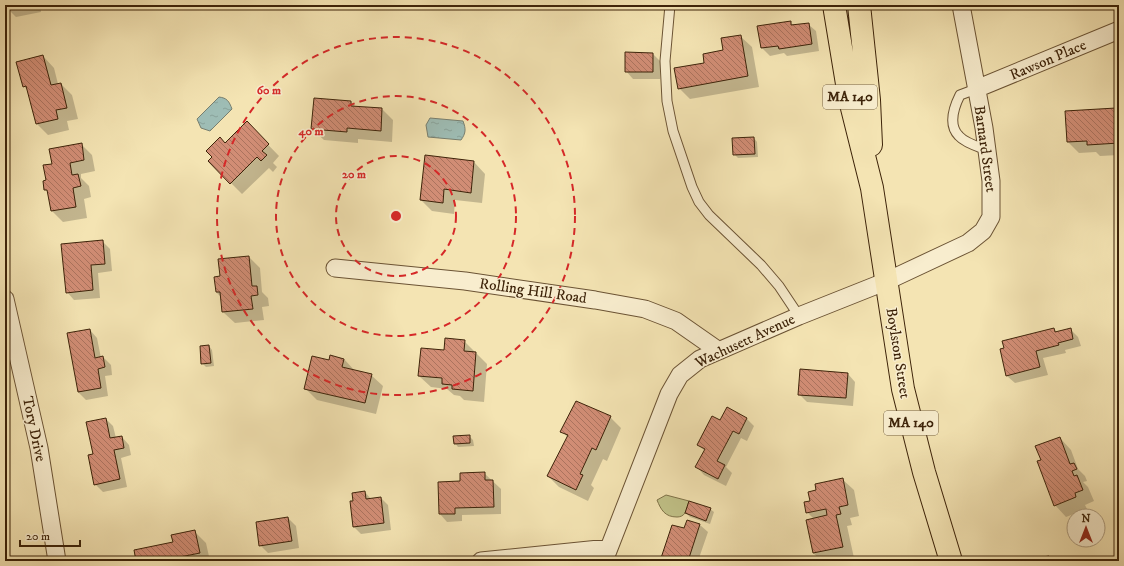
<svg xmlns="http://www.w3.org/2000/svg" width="1124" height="566" viewBox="0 0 1124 566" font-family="'IM FELL DW Pica',serif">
  <defs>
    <pattern id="water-ripples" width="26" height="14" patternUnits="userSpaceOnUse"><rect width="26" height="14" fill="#9ebdb5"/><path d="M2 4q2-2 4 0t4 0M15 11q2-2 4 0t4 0" fill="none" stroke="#89a29a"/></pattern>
    <pattern id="building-back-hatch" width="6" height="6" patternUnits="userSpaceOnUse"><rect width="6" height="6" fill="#d18d75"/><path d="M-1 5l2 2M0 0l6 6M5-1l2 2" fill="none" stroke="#ab735e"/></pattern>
  </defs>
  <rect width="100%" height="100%" fill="#f4e4b3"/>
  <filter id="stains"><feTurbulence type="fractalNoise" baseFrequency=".005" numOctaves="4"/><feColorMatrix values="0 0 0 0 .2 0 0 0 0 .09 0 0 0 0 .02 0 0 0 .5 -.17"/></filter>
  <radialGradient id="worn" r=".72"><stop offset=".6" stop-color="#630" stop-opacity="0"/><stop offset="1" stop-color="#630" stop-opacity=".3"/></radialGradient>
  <!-- green -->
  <path fill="#c1c288" stroke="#7f7248" d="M666 495 689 501C688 504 687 510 685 513 683 516 680 517 677 517 665 517 661 510 657 500Z"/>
  <!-- water -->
  <path fill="url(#water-ripples)" stroke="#777f70" d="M219 97C227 98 229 101 232 109L210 131 201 128 197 119Z
    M430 118 463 121C466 129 466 133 461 140L428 137 426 125Z"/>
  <!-- shadow -->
  <path fill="#0003" d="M7 5H40L41 12 16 17 9 10Z
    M790 22 794 26 808 24 816 31 819 51 787 56 784 53 770 56 762 48 758 27Z
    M740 36 752 47 759 87 690 99 679 88Z
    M653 54 660 61V79H633L626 71Z
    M43 56 54 68 58 84H61L72 95 78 119 67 121 69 130 48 135 37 124 28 91 24 86Z
    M351 102 356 107 382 109 393 120 392 142 358 139V143L324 140 312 129Z
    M1119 102V155L1100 156 1096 152 1079 153 1068 142 1117 109Z
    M247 123 279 156 273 163 277 167 273 172 269 168 242 194 209 161Z
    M754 138 757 142 758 157 738 158 734 154Z
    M81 144 92 155 95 171 81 174V178L89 186 91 197 84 199 87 218 63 222 52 211 49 193 45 189 47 181 53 164Z
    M426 156 474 162 485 174 482 203 455 200 454 214 432 211 421 200Z
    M102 241 110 249 112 271 98 273 100 298 74 300 67 292Z
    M249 257 260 268 262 292 268 298 269 306 262 307 264 320 235 323 223 312 222 298 216 292 215 277H221Z
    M1054 329 1057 332 1070 329 1078 337 1081 346 1065 350 1066 353 1043 358 1048 375 1015 383 1007 376Z
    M90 330 97 338 101 358 103 357 111 365 112 375 105 376 108 396 86 400 78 392Z
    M464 341 487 364 484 402 464 400 460 396 454 395 447 389 431 387 419 376 445 351Z
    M209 346 212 350 214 366 206 367 202 363Z
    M331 356 344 359 355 371 371 375 383 386 376 414 317 400 306 389 330 361Z
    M848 374 855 382 853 406 807 402 799 394Z
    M727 409 747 419 754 426 747 441 741 438 726 467 732 473 726 486 704 475 697 467 705 451 698 445 721 421Z
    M610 417 621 428 607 461 603 459 591 485 594 488 588 501 559 487 548 476 568 438 562 431Z
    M106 419 113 426 116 438 122 437 129 445 131 455 121 458 127 487 103 492 95 484 94 455Z
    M469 436 473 440 474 446 458 447 455 443Z
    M1060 438 1071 450 1078 469 1085 476 1087 481 1083 482 1088 487 1094 501 1085 505 1087 509 1066 517 1055 505 1042 461Z
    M484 473 501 489V514L462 515V521L447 522 440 514 461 482Z
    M842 479 854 490 859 516 850 518 852 525 847 526 854 558 840 561H822L813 553 814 519 807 512 817 491Z
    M365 492 371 499 381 498 388 505 391 530 361 534 353 526 354 502Z
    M710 509 714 512 710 524 690 517 686 513Z
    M288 518 296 526 299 548 268 553 260 545Z
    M688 521 700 525 708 532 698 561H661L685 530Z
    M195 532 206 543 210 561H137Z"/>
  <!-- building -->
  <path fill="url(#building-back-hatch)" stroke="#3d2309" d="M6 5H32L8 10Z
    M791 21V25L809 23 812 44 779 49 778 46 761 48 757 26Z
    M741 35 748 76 678 89 674 68 704 63 703 54 723 50 721 38Z
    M625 52 653 53V72H625Z
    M43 55 51 85 61 83 67 108 56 110 58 119 36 124 26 86 23 87 16 62Z
    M314 98 351 101V106L382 108 381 131 347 128V132L311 129Z
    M1116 101H1119V143L1087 145V141L1067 142 1065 111 1116 108Z
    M247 121 269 144 262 151 267 155 261 161 257 157 230 184 208 161 212 157 206 151 220 137 225 143Z
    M754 137 755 154 733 155 732 138Z
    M82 143 84 160 70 163 72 175 78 174 81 186 73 188 76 207 51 211 47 190H44L43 181 46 180 43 165 52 164 49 149Z
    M425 155 474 161 471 193 444 189 443 203 420 200Z
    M103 240 105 264 91 265 93 290 66 293 61 244Z
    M249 256 252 286H257L258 295 251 296 253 309 222 312 220 292H216L214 277 220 276 218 259Z
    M1054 328 1055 332 1071 328 1073 339 1058 343 1059 345 1036 351 1040 367 1006 376 1000 349 1004 348 1002 341Z
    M90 329 95 358 103 356 105 367 98 369 101 388 78 392 67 333Z
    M445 338 465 340 464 351 476 352 473 391 452 389V385L442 384V378L418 376 421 348 444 350Z
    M209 345 211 363 201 364 200 346Z
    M330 355 344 359 342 367 372 374 365 403 304 389 312 356 329 360Z
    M800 369 848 373 846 398 798 395Z
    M576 401 611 416 596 450 592 448 580 474 583 475 576 490 547 476 568 435 560 432Z
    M727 407 747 418 739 434 733 431 717 461 725 465 718 479 695 467 705 449 697 445 712 416 720 420Z
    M106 418 110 438 122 436 124 448 114 450 120 479 94 485 88 455 93 454 86 422Z
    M470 435V443L454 444 453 436Z
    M1060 437 1070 464 1074 463 1077 469 1072 471 1074 476 1077 475 1083 490 1075 493 1076 497 1054 506 1037 461 1041 460 1035 446Z
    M485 472V480H493L494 507 455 508V514H439L438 482 460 481V473Z
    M843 478 848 505 839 507 841 514 836 515 843 547 813 553 806 520 827 515 826 509 806 513 804 502 810 501 808 492 816 490 815 484Z
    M365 491 366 499 381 497 384 523 353 527 350 501H353L352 493Z
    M689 501 711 508 706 521 685 513Z
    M288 517 292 541 259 546 256 522Z
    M687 520 700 524 688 561H660L672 525 684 528Z
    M195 530 200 553 180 557 181 561H136L134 550 173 542 171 535Z
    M1049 556 1050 561H1026L1025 560Z"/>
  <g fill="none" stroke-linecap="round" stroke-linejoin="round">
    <!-- lane casing -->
    <g stroke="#6b5334" stroke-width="11">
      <path id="lane" d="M670 5 665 61 667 101 673 131 692 187 699 202 709 215 761 265 779 286 799 316
        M976 89 960 95C954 107 948 125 959 136 965 143 979 147 987 150"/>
    </g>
    <!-- street casing -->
    <g stroke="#6b5334" stroke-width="19">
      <path id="street" d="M976 89 1119 30
        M335 268 465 281 595 300 645 309 676 321 719 351
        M5 299 39 448 57 561
        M481 561 609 548
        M604 561 669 394 680 375 700 359 799 316 887 281 968 243 983 231 991 217V181L984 128 961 5"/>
    </g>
    <!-- primary casing -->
    <g stroke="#3d2309" stroke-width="24">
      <path id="primary" d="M834 5 849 96 872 188 903 389 924 472 951 561
        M859 5 869 100 871 145"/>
    </g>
    <!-- lane -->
    <use href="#lane" stroke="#f8edce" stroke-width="9"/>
    <!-- street -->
    <use href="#street" stroke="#f8edce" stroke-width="17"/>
    <!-- primary -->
    <use href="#primary" stroke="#f4e4b3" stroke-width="22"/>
  </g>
  <!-- distance rings -->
  <g fill="none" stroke="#d62828" stroke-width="2" stroke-dasharray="7 5">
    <circle cx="396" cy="216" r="60"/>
    <circle cx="396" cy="216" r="120"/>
    <circle cx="396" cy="216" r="179"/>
  </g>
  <g text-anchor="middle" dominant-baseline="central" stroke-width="3" stroke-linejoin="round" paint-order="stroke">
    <!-- shield labels -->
    <g fill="#f8edce" stroke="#756044" stroke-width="1">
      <rect x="823" y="85" width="54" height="24" rx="3"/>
      <rect x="884" y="411" width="54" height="24" rx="3"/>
    </g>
    <g font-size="14" font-weight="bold" fill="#3d2309">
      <text x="850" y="97">MA 140</text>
      <text x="911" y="423">MA 140</text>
    </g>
    <!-- street labels -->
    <g font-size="15" fill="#3d2309" stroke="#f8edce">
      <text transform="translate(1048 60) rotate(-23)">Rawson Place</text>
      <text transform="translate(985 149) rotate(82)">Barnard Street</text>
      <text transform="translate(533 291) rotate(8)">Rolling Hill Road</text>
      <text transform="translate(745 341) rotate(-25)">Wachusett Avenue</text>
      <text transform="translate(898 353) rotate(81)">Boylston Street</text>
      <text transform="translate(34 429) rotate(78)">Tory Drive</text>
    </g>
  </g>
  <circle cx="396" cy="216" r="6" fill="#d62828" stroke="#f8edce" stroke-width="2"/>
  <g font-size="12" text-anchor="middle" font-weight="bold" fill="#d62828" stroke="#f8edce" stroke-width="3" stroke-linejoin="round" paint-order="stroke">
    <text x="269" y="94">60 m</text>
    <text x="311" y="135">40 m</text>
    <text x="354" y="178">20 m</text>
  </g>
  <!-- margin -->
  <rect width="1124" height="566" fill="none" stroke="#f4e4b3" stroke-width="20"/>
  <rect x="6" y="6" width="1112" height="554" fill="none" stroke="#3d2309" stroke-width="2"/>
  <rect x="10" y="10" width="1104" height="546" fill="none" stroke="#3d2309"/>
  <!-- north arrow -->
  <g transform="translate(1086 528)"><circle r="19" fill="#f8edce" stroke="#ad9c7f"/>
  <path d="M0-3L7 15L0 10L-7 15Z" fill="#8f2418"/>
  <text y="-6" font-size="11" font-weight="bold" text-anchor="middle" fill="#3d2309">N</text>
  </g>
  <!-- scale -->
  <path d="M20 540v6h60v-6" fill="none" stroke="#3d2309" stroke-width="2"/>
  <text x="26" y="540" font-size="12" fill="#3d2309" stroke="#f8edce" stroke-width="3" paint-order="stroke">20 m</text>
  <rect width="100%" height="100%" filter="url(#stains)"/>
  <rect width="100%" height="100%" fill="url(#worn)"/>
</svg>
